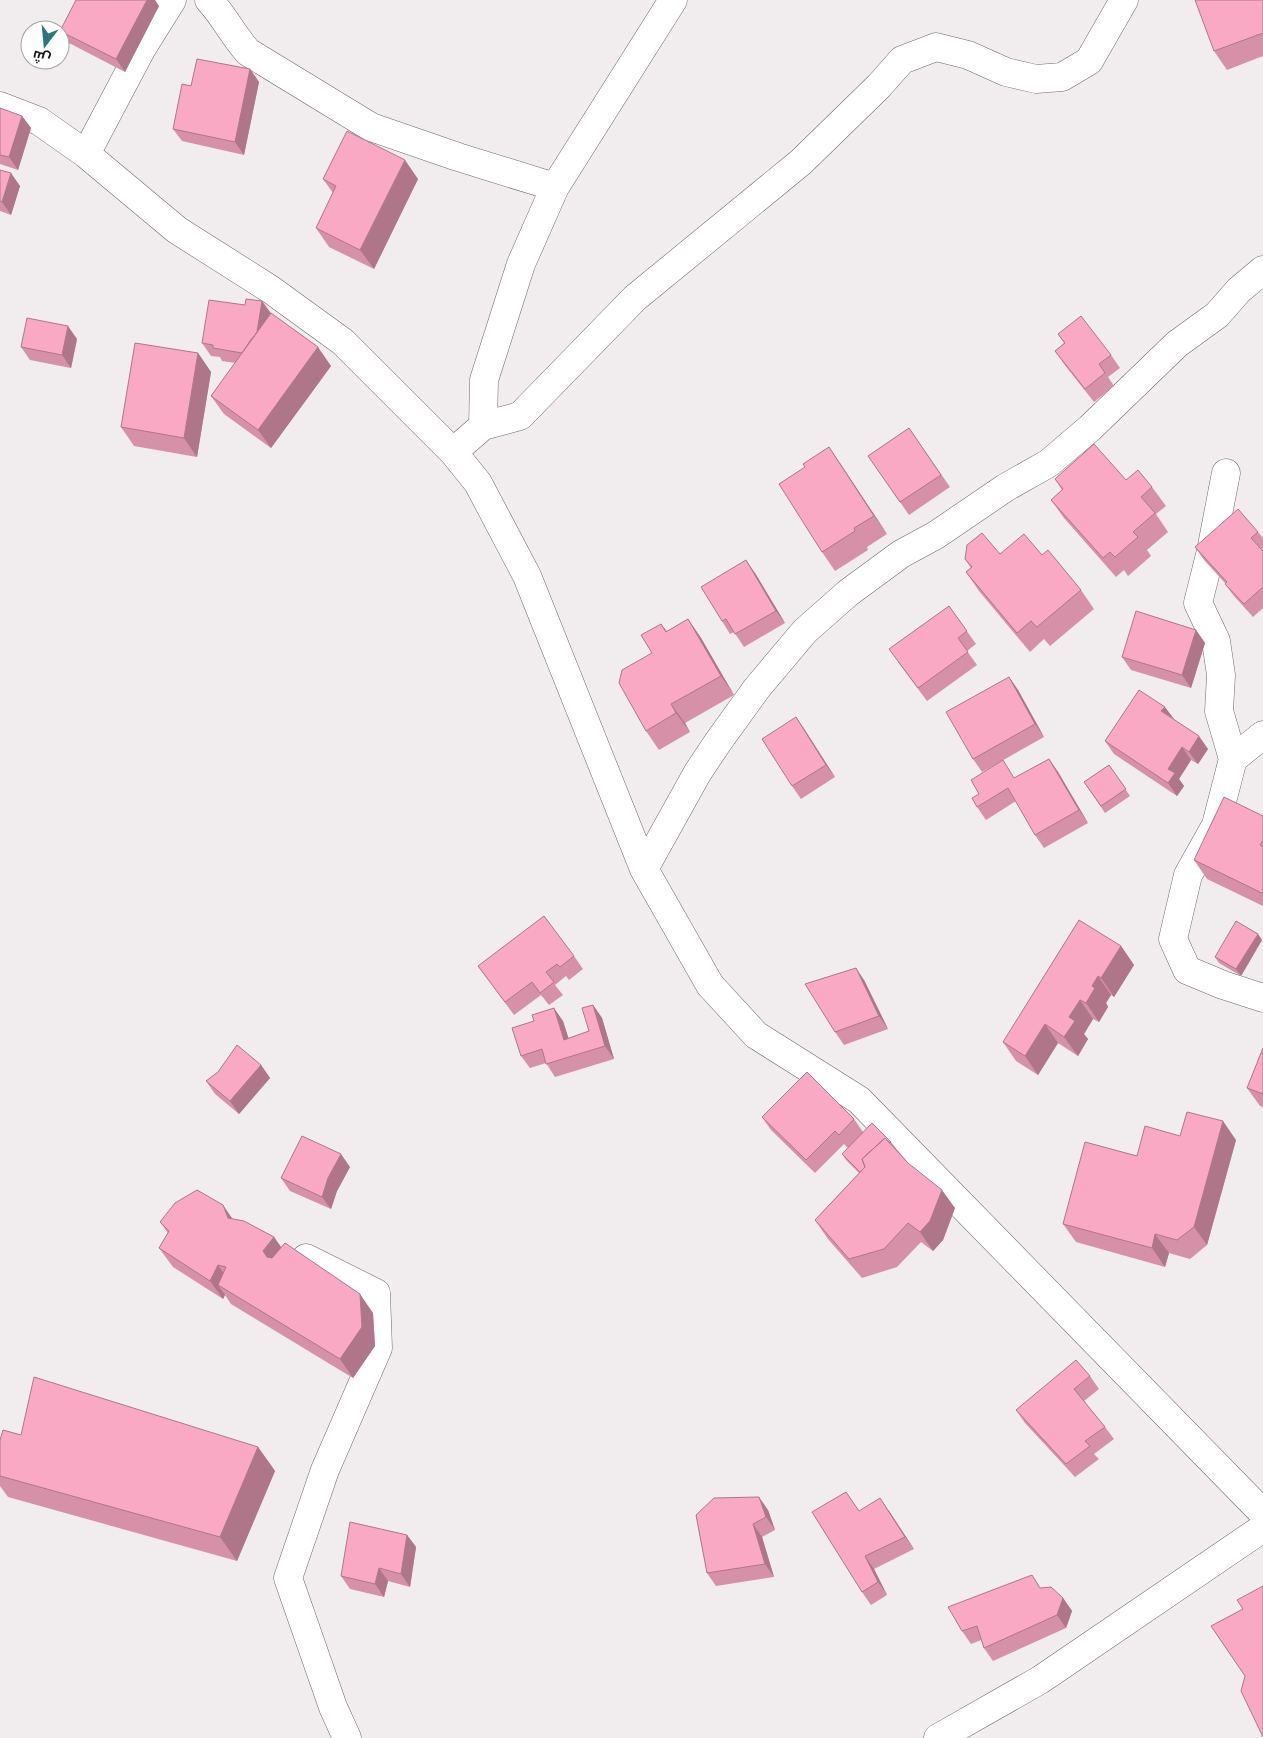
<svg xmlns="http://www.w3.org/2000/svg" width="1263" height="1738" viewBox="0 0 1263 1738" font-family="Montserrat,Cairo,sans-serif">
  <rect width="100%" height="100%" fill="#f1eced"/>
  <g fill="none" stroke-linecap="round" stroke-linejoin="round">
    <!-- minor casing -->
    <g stroke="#6d696a" stroke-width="29">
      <path id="minor" d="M209 0C224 16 233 35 248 52L371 127 458 157 555 187
        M0 106 39 121 86 154 177 230 270 289 343 342 453 452 478 483 527 576 644 869 710 985 756 1035 859 1100 1263 1513
        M86 154 142 48 172 0
        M483 426 520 416 635 298 801 162 879 86 902 60 936 47 968 55 1006 72 1036 79 1062 77 1089 61 1124 0
        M453 452 483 426 484 380 521 264 555 187 673 0
        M1226 473 1211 551 1198 603 1216 641 1221 675 1219 711 1233 759
        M1263 735 1233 759 1216 825 1188 875 1173 939 1187 970 1223 985 1263 998
        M644 869 698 772 718 742 757 688 805 631 848 593 901 554 936 535 1005 488 1049 463 1090 428 1177 344 1217 315 1239 290 1263 270
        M306 1258 376 1293 378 1348 325 1470 288 1578 333 1707 347 1738
        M938 1738 1040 1680 1263 1528"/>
    </g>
    <!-- minor -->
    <use href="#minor" stroke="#fff" stroke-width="28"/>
  </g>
  <!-- wall -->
  <path fill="#d691a8" d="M1263 0V56L1227 70 1214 51Z
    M159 6 125 72 69 43 60 31Z
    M250 69 259 82 244 155 182 141 173 129 191 86Z
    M0 108 22 116 31 128 18 170 0 164Z
    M0 170 20 186 11 215 0 211Z
    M323 179H418L374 269 329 247 316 228 333 193Z
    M262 301 271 313 331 366 271 448 224 414 211 396 235 363 222 361 220 357 211 356 202 343 245 305Z
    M1058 334 1111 355 1120 368 1108 377 1114 386 1094 402 1064 364 1055 351 1064 343Z
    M77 339 71 368 30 360 21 347Z
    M198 353 211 372 197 457 134 446 121 427Z
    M909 428 950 487 909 515 868 456Z
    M829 447 887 534 867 547 868 550 835 571 822 552Z
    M1055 479 1126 480 1152 487 1166 506 1156 514 1168 532 1147 550 1151 556 1128 576 1124 570 1116 577 1064 518 1051 500 1062 490Z
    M1258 532 1263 538V548L1262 549 1263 551V608L1253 617 1234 596 1225 584V583L1204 560 1195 547Z
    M1000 554 1042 555 1081 590 1094 609 1050 646 1044 639 1030 652 979 591 966 572 971 568 965 559Z
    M755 573 785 623 744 647 734 632 730 634 722 621Z
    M949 606 976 644 967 651 977 665 927 701 898 662Z
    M688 619 701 638 734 695 685 723 690 732 659 750 646 731 652 653 661 624 667 631Z
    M1196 630 1205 643 1191 688 1131 670 1122 657Z
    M1009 677 1018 690 1044 737 982 772 973 759Z
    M796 717 835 777 801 799 792 786Z
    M1173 718 1208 749 1198 764 1191 760 1179 779 1184 786 1177 796 1114 754 1105 741Z
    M1049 759 1058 772 1088 823 1044 848 1035 835 1016 801 986 820 977 807 979 794 1015 778Z
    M1109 765 1130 796 1105 813 1084 782Z
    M1263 816V906L1207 879 1194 860Z
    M1262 940 1241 976 1219 963 1215 957Z
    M1121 946 1134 965 1114 997 1111 995 1106 1003 1108 1007 1099 1022 1093 1019 1084 1034 1088 1039 1078 1056 1058 1043 1038 1075 1016 1061 1003 1042Z
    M574 956 583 969 569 980 566 976 555 985 563 995 549 1005 541 995 514 1015 478 966Z
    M864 980 888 1029 844 1045 835 1032Z
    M593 1005 602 1018 614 1059 555 1077 546 1063 530 1068 521 1056 563 1021 568 1038 589 1031Z
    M1263 1048V1107L1260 1106 1247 1088Z
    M261 1065 270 1078 239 1114 215 1094 206 1081 218 1072Z
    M762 1117 854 1119 863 1132 891 1142 908 1163 955 1208 943 1240 933 1251 921 1242 897 1267 862 1278 828 1239 815 1220 859 1173 846 1160 842 1154 848 1148 844 1144 815 1173 771 1130Z
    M1236 1140 1207 1245 1190 1259 1169 1253 1165 1267 1076 1242 1063 1224 1137 1156Z
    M350 1167 337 1191 331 1209 290 1191 281 1178Z
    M233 1219 274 1237 281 1247 373 1313 375 1346 353 1378 231 1304 225 1295 223 1299 173 1267 159 1248 168 1233 160 1222Z
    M1090 1376 1099 1389 1084 1401 1105 1427 1114 1439 1094 1454 1099 1459 1075 1477 1025 1423 1016 1410Z
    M21 1435 258 1447 275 1471 237 1561 8 1497 0 1486V1440Z
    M768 1510 775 1530 762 1537 774 1577 716 1586 707 1573 696 1515Z
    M859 1511H889L914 1549 874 1569 887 1595 871 1605 862 1592Z
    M407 1535 416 1547 410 1587 388 1581 384 1597 350 1589 341 1576Z
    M1041 1588 1063 1598 1072 1611 1066 1628 993 1661 984 1648 981 1640 971 1644 962 1631Z"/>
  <!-- shaded-wall -->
  <path fill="#ae7688" d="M147 0H155L159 6 125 72 116 59Z
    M250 69 259 82 244 155 235 142Z
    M22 116 31 128 18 170 9 157Z
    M405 160 418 179 374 269 360 250Z
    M11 173 20 186 11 215 2 202Z
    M262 301 271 314 256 339Z
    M68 326 77 339 71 368 62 355Z
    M318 347 331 366 271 448 258 430Z
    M198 353 211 372 197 457 184 438Z
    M829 447 842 466 887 534 874 516Z
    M746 560 755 573 785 623 776 611Z
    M688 619 701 638 734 695 721 676Z
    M1196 630 1205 643 1191 688 1182 675Z
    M1009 677 1018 690 1044 737 1035 724Z
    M671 704 685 723 690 732 676 713Z
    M1165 707 1174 719 1161 711Z
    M796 717 805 730 835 777 826 765Z
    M1199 736 1208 749 1198 764 1189 752Z
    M1182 747 1191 760 1179 779 1184 786 1177 796 1168 783V769Z
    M1049 759 1058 772 1088 823 1079 810Z
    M1258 934 1262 940 1241 976 1236 969Z
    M1121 946 1134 965 1114 997 1101 978Z
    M856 968 864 980 888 1029 879 1016Z
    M1098 976 1111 995 1106 1003 1108 1007 1099 1022 1086 1003 1092 986Z
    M1080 1000 1093 1019 1084 1034 1088 1039 1078 1056 1064 1037 1069 1017Z
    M593 1005 602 1018 614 1059 605 1046Z
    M554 1008 563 1021 573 1052 564 1040Z
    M1045 1024 1058 1043 1038 1075 1025 1056Z
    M261 1065 270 1078 239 1114 230 1101Z
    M1223 1121 1236 1140 1207 1245 1194 1227Z
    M341 1154 350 1167 337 1191 331 1209 322 1197 328 1178Z
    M942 1190 955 1208 943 1240 933 1251 920 1232Z
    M223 1205 236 1224 228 1218Z
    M1155 1234 1169 1253 1165 1267 1152 1248Z
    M274 1237 287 1256 276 1270 263 1251Z
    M218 1265 231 1284 218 1285 225 1295 223 1299 210 1281Z
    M360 1294 373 1313 375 1346 353 1378 340 1359Z
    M258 1447 275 1471 237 1561 220 1537Z
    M759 1497 768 1510 775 1530 766 1517Z
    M880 1498 889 1511 914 1549 905 1537Z
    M753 1524 762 1537 774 1577 765 1564Z
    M407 1535 416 1547 410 1587 401 1574Z
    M865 1556 874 1569 887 1595 878 1582Z
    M379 1568 388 1581 384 1597 375 1584Z
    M1063 1598 1072 1611 1066 1628 1057 1615Z"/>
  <!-- building -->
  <path fill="#f9a9c3" stroke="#ae7688" d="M76 0H147L116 59 60 31Z
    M1195 0H1263V33L1214 51Z
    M197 59 250 69 235 142 173 129 182 84 191 86Z
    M0 108 22 116 9 157 0 155Z
    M347 131 405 160 360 250 316 228 336 186 323 179Z
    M0 170 11 173 2 202 0 201Z
    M246 299 262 301 257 332 252 339V338L242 353 213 348V345L202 343 209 300 245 305Z
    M271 313 318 347 258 430 211 396Z
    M1081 316 1111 355 1099 364 1105 373 1085 389 1055 351 1065 343 1058 334Z
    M27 318 68 326 62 355 21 347Z
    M135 343 198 353 184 438 121 427Z
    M909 428 941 475 900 502 868 456Z
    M1094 444 1126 480 1138 470 1152 487 1141 497 1155 513 1133 532 1138 537 1115 557 1110 552 1103 558 1051 500 1063 489 1055 479Z
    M829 447 874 516 854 528 855 531 822 552 779 484 805 467 803 464Z
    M1238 509 1258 532 1251 538 1263 551V587L1244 604 1225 584 1227 582 1195 547Z
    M982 533 1000 554 1024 534 1042 555 1048 550 1081 590 1037 627 1031 621 1017 633 966 572 972 567 965 559 967 545Z
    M746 560 776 611 735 634 726 619 722 621 701 587Z
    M949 606 967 631 958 638 968 652 918 688 889 649Z
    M1136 611 1196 630 1182 675 1122 657Z
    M688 619 721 676 671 704 676 713 646 731 619 683 622 670 652 653 641 635 661 624 666 632Z
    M1009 677 1035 724 973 759 946 712Z
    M1139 690 1165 707 1161 711 1199 736 1189 752 1182 747 1168 769 1175 773 1168 783 1105 741Z
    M796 717 826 765 792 786 762 739Z
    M1049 759 1079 810 1035 835 1008 788 977 807 972 798 979 794 971 780 1003 760 1014 778Z
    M1109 765 1126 789 1101 806 1084 782Z
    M1224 797 1263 816V840L1260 845 1263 847V892L1262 893 1194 860Z
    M544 916 574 956 560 967 557 964 546 972 554 982 540 993 532 982 505 1002 478 966Z
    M1079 920 1121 946 1101 978 1098 976 1092 986 1095 988 1086 1003 1080 1000 1069 1017 1075 1021 1064 1037 1045 1024 1025 1056 1003 1042Z
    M1236 921 1258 934 1236 969 1215 957Z
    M856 968 879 1016 835 1032 805 984Z
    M593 1005 605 1046 546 1064 542 1049 521 1056 512 1028 534 1021 532 1015 554 1008 564 1040 589 1031 582 1008Z
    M237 1045 261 1065 230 1101 206 1081 218 1072Z
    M1263 1048V1094L1247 1088Z
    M807 1072 854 1119 839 1135 835 1131 806 1160 762 1117Z
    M1187 1112 1223 1121 1194 1227 1177 1240 1155 1234 1152 1248 1063 1224 1085 1142 1137 1156 1145 1126 1180 1136Z
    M872 1123 891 1142 890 1143 885 1138 862 1159 865 1167 860 1172 842 1154Z
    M302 1136 341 1154 328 1178 322 1197 281 1178Z
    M885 1138 908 1163 942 1190 930 1221 920 1232 908 1223 884 1249 849 1259 815 1220 865 1167 862 1159Z
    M197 1190 223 1205 228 1218 244 1221 274 1237 263 1251 267 1257 272 1258 285 1243 360 1294 362 1327 340 1359 218 1285 226 1267 218 1265 210 1281 159 1248 169 1231 160 1222 175 1203Z
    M1076 1360 1090 1376 1074 1389 1105 1427 1085 1441 1090 1446 1066 1464 1016 1410Z
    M34 1377 258 1447 220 1537 0 1476V1440L3 1430 21 1435Z
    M846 1492 859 1511 880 1498 905 1537 865 1556 878 1582 862 1592 812 1512Z
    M759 1497 766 1517 753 1524 765 1564 707 1573 696 1515 714 1498Z
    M350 1522 407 1535 401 1574 379 1568 375 1584 341 1576Z
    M1032 1575 1040 1588 1051 1587 1063 1598 1057 1615 984 1648 977 1626 962 1631 948 1607Z
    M1263 1586V1737L1241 1691 1245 1676 1211 1626 1243 1609 1237 1600Z"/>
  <!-- north arrow -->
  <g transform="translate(45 45) rotate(196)"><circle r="24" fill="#ffffff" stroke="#a3a3a3"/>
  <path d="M0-4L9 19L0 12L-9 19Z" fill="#2d757f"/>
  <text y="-8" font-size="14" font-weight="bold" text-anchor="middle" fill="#1a1819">ش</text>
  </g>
</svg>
